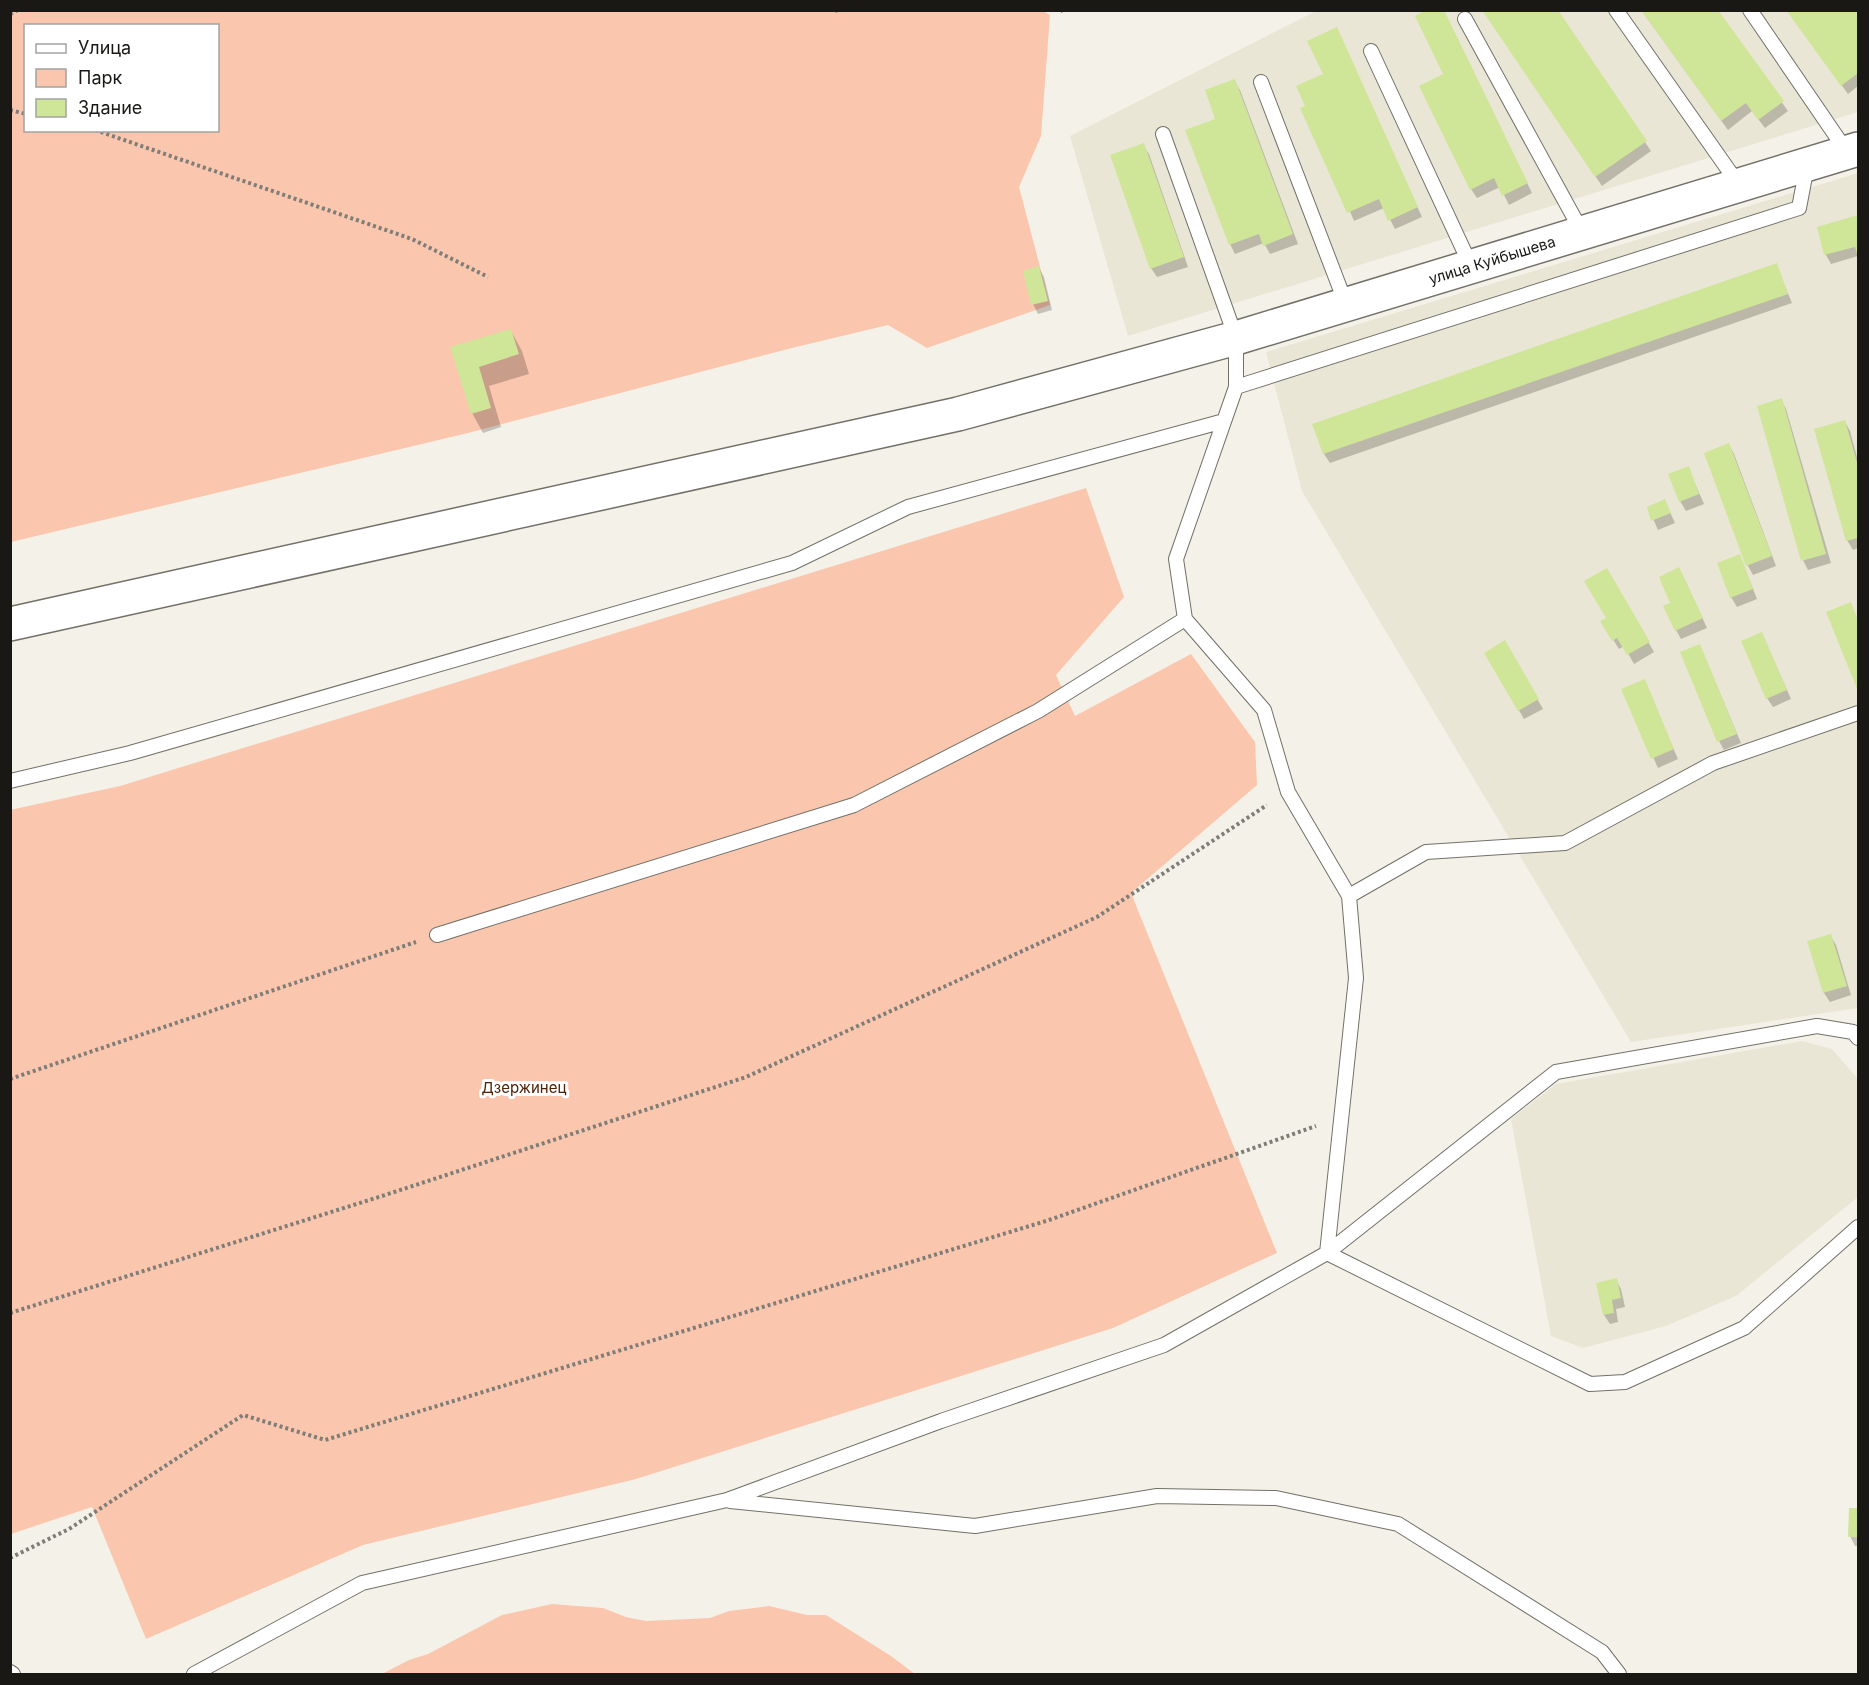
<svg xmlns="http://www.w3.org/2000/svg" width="1869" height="1685" viewBox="0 0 1869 1685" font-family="Inter,sans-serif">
  <rect width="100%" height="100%" fill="#f4f2e8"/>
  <!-- built -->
  <path fill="#eae6d5" d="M1316 11H1858V112L1128 336 1070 136Z
    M1858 173V1008L1631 1042 1302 491 1266 352Z
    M1802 1041 1832 1049 1858 1079V1197L1736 1296 1666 1326 1583 1348 1551 1336 1511 1119 1556 1084Z"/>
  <!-- green -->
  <path fill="#fbc6ae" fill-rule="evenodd" d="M10 11H1043L1050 15 1041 136 1019 187 1050 305 927 348 888 325 792 348 468 433 11 542ZM26 26H218V130H26Z
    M1086 488 1124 597 1056 675 1075 716 1191 654 1255 742 1257 785 1131 893 1277 1253 1113 1328 636 1479 363 1545 146 1639 92 1507 11 1534 10 810 120 786Z
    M552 1604 603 1608 626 1617 646 1621 710 1618 729 1611 769 1606 807 1615H826L891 1656 915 1674H382L409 1660 428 1654 502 1615Z"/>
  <!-- shadow -->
  <path fill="#0003" d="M1483 10H1556L1651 151 1602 186Z
    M1641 10H1716L1788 111 1765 128 1752 111 1728 130Z
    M1787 10H1858V86L1848 94Z
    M1445 14 1532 193 1509 205 1500 187 1477 198 1471 189 1445 75Z
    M1337 29 1422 217 1395 229 1384 208 1354 221 1307 107 1325 75Z
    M1234 81 1240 90 1298 244 1270 254 1264 243 1235 254 1230 244 1217 119Z
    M1143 145 1149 154 1188 267 1157 277 1151 268Z
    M1858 217V256L1831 264 1826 255 1819 228Z
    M1776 265 1792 303 1330 463 1324 454 1314 425Z
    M1039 268 1044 277 1052 310 1038 314 1033 304Z
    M511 331 522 351 529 374 489 386 501 427 483 433 472 413 452 348Z
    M1781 400 1786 409 1831 563 1808 570 1803 560Z
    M1845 422 1850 431 1858 461V548L1853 550 1847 540Z
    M1729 445 1734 454 1776 566 1753 575 1748 566 1706 454Z
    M1688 468 1704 504 1686 511 1680 501Z
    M1665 501 1675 523 1658 530 1648 507Z
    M1740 556 1757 599 1737 607 1731 597Z
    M1607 570 1654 652 1634 664 1624 646 1619 649 1602 622 1608 619Z
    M1684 578 1707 628 1681 639 1676 630 1672 604Z
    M1850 604 1858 621V687L1828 613Z
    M1762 634 1791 699 1773 707 1767 698Z
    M1504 642 1543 709 1524 719 1486 653Z
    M1704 655 1741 743 1724 750 1719 741Z
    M1644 681 1678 759 1658 768 1623 690Z
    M1830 935 1836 945 1851 995 1830 1002 1824 993 1809 942Z
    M1616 1280 1621 1289 1625 1307 1616 1309 1618 1322 1610 1324 1604 1315Z
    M1851 1509H1858V1546H1855L1850 1536Z"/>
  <!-- building -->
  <path fill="#cfe597" d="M1426 10H1444L1528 183 1502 196 1494 178 1470 190 1419 86 1443 74 1415 16Z
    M1482 10H1558L1647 141 1595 177Z
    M1641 10H1718L1784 101 1758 120 1746 103 1721 121Z
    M1786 10H1858V73L1841 86Z
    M1337 27 1418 207 1388 221 1379 199 1347 213 1300 108 1305 106 1296 86 1323 74 1307 41Z
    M1235 79 1293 234 1263 246 1259 234 1229 245 1185 130 1215 119 1205 90Z
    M1144 143 1184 257 1150 269 1110 155Z
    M1858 215V257L1855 247 1824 255 1817 227Z
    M1777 263 1788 294 1323 454 1312 424Z
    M1039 266 1048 301 1031 305 1023 271Z
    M511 329 519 354 479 367 491 408 471 414 450 347Z
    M1782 398 1826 554 1801 561 1757 406Z
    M1845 420 1858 466V538L1846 541 1814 429Z
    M1729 443 1772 556 1746 566 1704 453Z
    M1689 466 1699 494 1679 502 1668 474Z
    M1665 499 1671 513 1651 521 1647 507Z
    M1740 554 1753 589 1730 598 1717 563Z
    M1679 567 1703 618 1675 631 1663 606 1670 603 1659 577Z
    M1607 568 1650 642 1627 655 1617 638 1612 641 1600 621 1606 618 1584 581Z
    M1851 602 1858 621V691L1826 612Z
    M1762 632 1787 690 1766 699 1741 641Z
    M1505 640 1539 699 1518 711 1484 653Z
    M1700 644 1737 734 1717 742 1680 652Z
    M1645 679 1674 749 1651 759 1621 689Z
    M1831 934 1847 986 1823 993 1807 941Z
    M1617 1278 1621 1298 1612 1300 1614 1313 1603 1315 1596 1283Z
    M1849 1508H1858V1537H1848Z"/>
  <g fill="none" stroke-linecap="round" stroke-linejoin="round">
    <!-- service casing -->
    <g stroke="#727068" stroke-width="16">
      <path id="service" d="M1616 10 1739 185
        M1750 10 1847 152
        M1465 19 1582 232
        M1371 51 1471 266
        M1261 82 1346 304
        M1163 134 1236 338V387L1176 559 1185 619 1264 710 1288 792 1349 896 1356 978 1327 1253 1590 1384 1625 1382 1744 1328 1858 1227
        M1236 387 1799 208 1807 166
        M10 781 130 753 792 563 908 507 1224 421
        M1349 896 1426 852 1565 843 1713 763 1858 713
        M437 935 854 805 1038 711 1185 619
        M730 1501 975 1526 1157 1496 1276 1498 1398 1524 1602 1652 1619 1674
        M10 1672 13 1674
        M194 1674 362 1583 727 1500 941 1421 1164 1345 1327 1253 1556 1072 1817 1026 1853 1032 1858 1038"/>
    </g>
    <!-- secondary casing -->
    <g stroke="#727068" stroke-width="36">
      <path id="secondary" d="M10 624 958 414 1236 338 1858 149"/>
    </g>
    <!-- path -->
    <path stroke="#7f7d77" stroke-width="4" stroke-dasharray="3 3" stroke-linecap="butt" d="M1062 10 1063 12
      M835 12 836 10
      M10 14 18 10
      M10 110 26 114
      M95 130 412 239 488 277
      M10 1079 416 942
      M10 1313 382 1196 746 1077 1097 917 1267 805
      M10 1558 69 1529 243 1415 325 1440 1046 1221 1316 1126"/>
    <!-- service -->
    <use href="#service" stroke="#fff" stroke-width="14"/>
    <!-- secondary -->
    <use href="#secondary" stroke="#fff" stroke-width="33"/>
  </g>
  <g text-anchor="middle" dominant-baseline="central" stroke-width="6" stroke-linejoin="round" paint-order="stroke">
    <!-- street labels -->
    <g font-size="15" fill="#191815" stroke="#fff">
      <text transform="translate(1492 260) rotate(-17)">улица Куйбышева</text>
    </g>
    <!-- park labels -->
    <g font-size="15" fill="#512106" stroke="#fff">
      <text x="524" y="1087">Дзержинец</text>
    </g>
  </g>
  <!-- border -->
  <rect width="1869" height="1685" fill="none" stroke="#191815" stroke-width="24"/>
  <!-- legend -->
  <rect x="24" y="24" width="195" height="108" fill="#ffffff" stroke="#a3a3a1" stroke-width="1.5"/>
  <rect x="36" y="44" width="30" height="9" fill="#ffffff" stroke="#a3a3a1" stroke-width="1.5"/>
  <text x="78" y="54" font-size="18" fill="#191815">Улица</text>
  <rect x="36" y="69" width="30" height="18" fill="#fbc6ae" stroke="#a3a3a1" stroke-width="1.5"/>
  <text x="78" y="84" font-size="18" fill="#191815">Парк</text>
  <rect x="36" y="99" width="30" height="18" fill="#cfe597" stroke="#a3a3a1" stroke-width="1.5"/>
  <text x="78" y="114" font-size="18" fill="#191815">Здание</text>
</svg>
